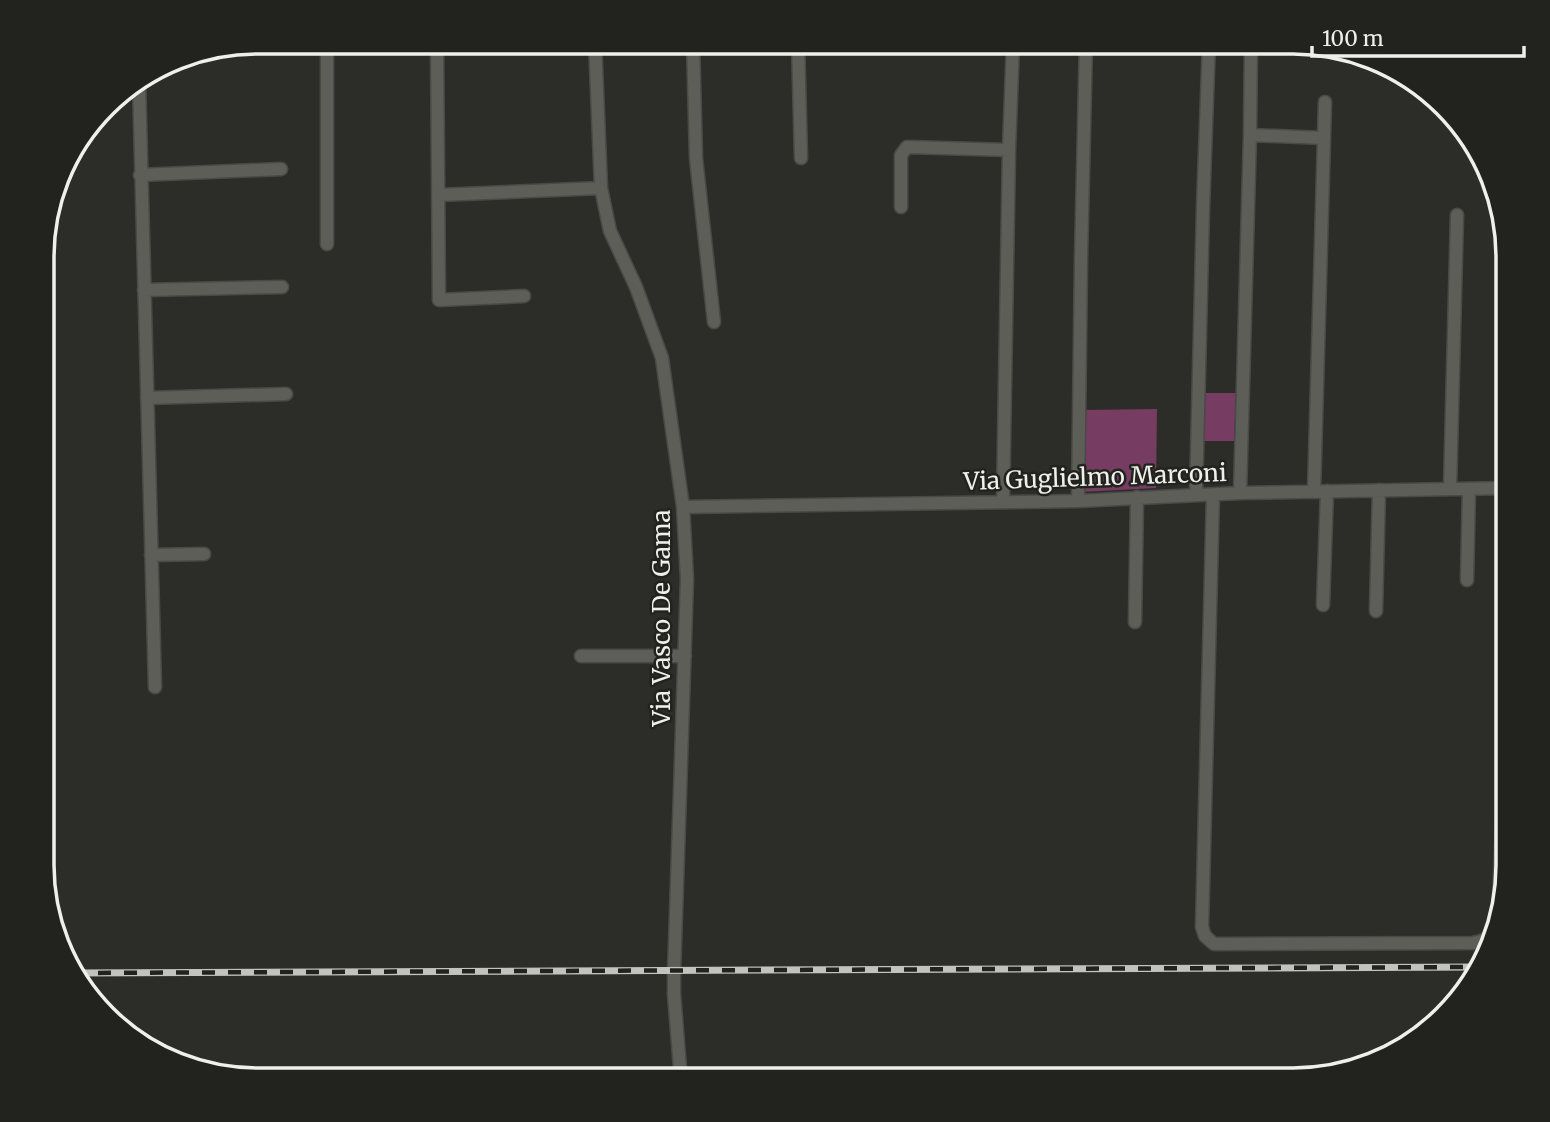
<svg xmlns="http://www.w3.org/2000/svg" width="1550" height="1122" viewBox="0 0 1550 1122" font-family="Merriweather,serif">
  <rect width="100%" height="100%" fill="#2c2d28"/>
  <!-- green -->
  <path fill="#763c61" d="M1203 393H1236L1234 441H1203Z
    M1157 409 1156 488 1081 492 1083 410Z"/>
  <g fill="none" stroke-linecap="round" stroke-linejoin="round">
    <!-- minor casing -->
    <g stroke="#494946" stroke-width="15">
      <path id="minor" d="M327 42V244
        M437 42 439 300 524 296
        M595 42 601 188 610 231 636 287 662 358 683 507 687 579 674 974V994L681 1080
        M693 42 696 158 714 322
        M798 42 801 158
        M139 82 155 687
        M1250 135 1324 138
        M140 175 281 169
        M438 195 601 188
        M901 207V155L907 147 1009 150
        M144 290 282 287
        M147 398 286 394
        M1450 489 1457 215
        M1314 492 1325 102
        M1240 493 1250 135 1251 42
        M1196 495 1203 208 1209 42
        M1213 495 1202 927 1205 936 1214 944 1473 943C1486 941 1492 937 1498 924L1503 802 1508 799
        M1078 501 1081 259 1086 42
        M1003 502 1009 150 1013 42
        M683 507 1078 501 1240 493 1508 488
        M151 555 204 554
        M1467 580 1469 489
        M1323 605 1327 491
        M1376 611 1379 490
        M1135 622 1137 497
        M581 656H685"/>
    </g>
    <!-- minor -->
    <use href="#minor" stroke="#5d5e58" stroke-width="12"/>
    <!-- rail casing -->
    <g stroke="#c2c2bf" stroke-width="7">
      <path id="rail" d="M72 973 1479 967"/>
    </g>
    <!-- rail -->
    <use href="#rail" stroke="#22231e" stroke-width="4.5" stroke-dasharray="13" stroke-linecap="butt"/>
  </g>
  <g text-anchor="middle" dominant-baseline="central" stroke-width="5" stroke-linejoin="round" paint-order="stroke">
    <!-- street labels -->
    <g font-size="24" fill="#efefec" stroke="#22231e">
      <text transform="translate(1095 477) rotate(-2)">Via Guglielmo Marconi</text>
      <text transform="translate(661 618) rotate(-90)">Via Vasco De Gama</text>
    </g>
  </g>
  <!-- crop -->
  <path d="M0 0H1550V1122H0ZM257 54H1293A203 203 0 0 1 1496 257V865A203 203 0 0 1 1293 1068H257A203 203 0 0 1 54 865V257A203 203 0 0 1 257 54Z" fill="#22231e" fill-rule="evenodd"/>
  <path fill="none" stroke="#efefec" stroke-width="3.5" d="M257 54H1293A203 203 0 0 1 1496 257V865A203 203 0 0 1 1293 1068H257A203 203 0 0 1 54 865V257A203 203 0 0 1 257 54Z"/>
  <!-- scale -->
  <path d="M1312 46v10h212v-10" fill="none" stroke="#efefec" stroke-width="3.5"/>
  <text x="1322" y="46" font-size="21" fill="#efefec" stroke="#22231e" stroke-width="5" paint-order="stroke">100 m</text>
</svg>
